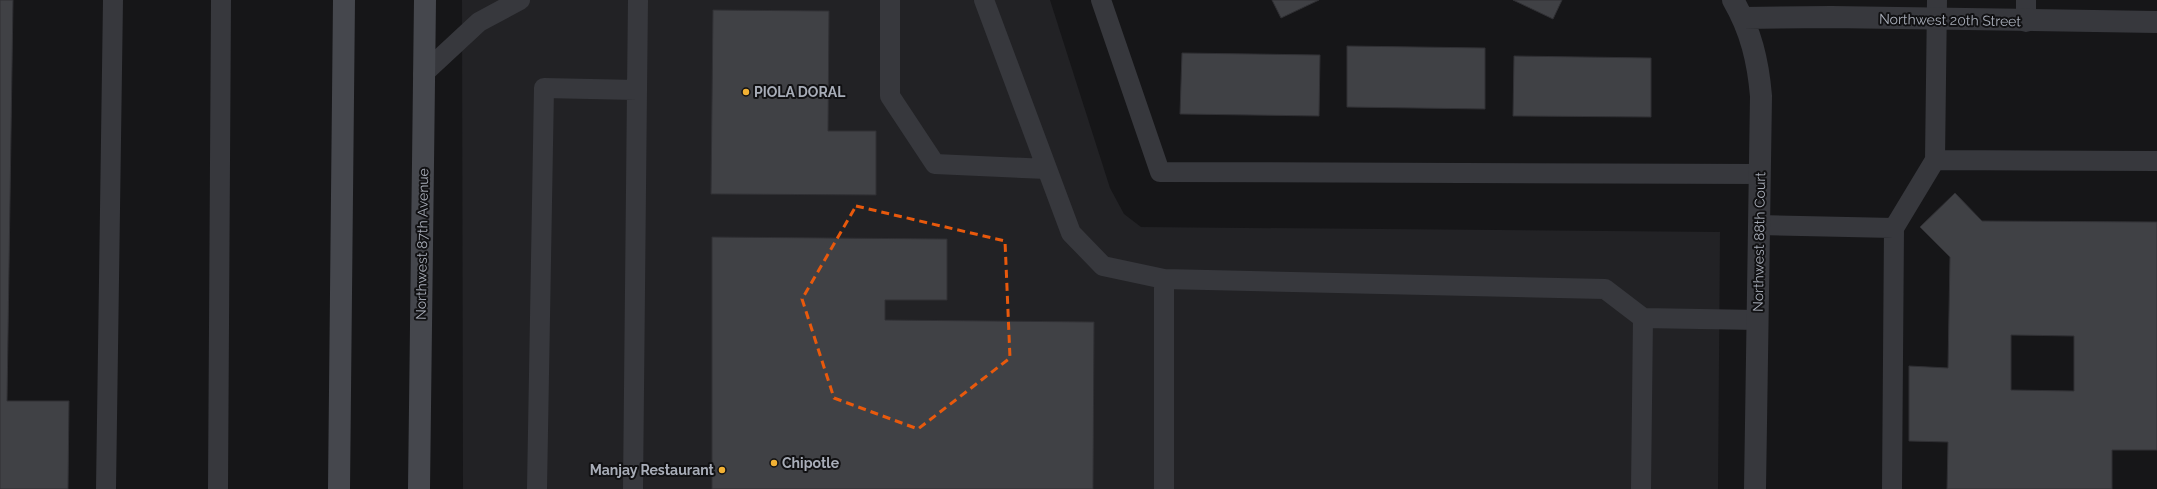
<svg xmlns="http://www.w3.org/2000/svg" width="2157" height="489" viewBox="0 0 2157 489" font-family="Raleway,sans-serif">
  <rect width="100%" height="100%" fill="#161618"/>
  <!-- built -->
  <path fill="#222225" d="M462 0H1050L1110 188 1124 214 1141 227 1720 232 1718 489H463Z"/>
  <!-- building -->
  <path fill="#404145" stroke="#303034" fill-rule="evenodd" d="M0 0H13L7 401H69L68 489H0Z
    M1272 0H1319L1281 18Z
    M1513 0H1562L1553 19Z
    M713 10 829 11 828 131H876V195L711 194Z
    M1347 46 1485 48V109L1347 107Z
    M1182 53 1320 55 1319 116 1180 114Z
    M1514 56 1651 58V117L1513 116Z
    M1955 193 1982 221 2157 222V450H2112V489H1947L1948 442 1909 441V366L1948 368 1950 257 1920 227ZM2011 335 2074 336V391L2011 390Z
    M712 237 947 239V300H885V320L1094 322 1093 489H712Z"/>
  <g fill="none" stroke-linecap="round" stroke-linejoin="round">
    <!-- service -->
    <path stroke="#37383d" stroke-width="20" d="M890 0V96L935 164 1047 169
      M984 0 1071 233 1103 266 1164 279V489
      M1101 0 1160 172 1760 174
      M2026 22V0
      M423 74 479 22 520 0
      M637 90 638 0
      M1935 160 1937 0
      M1759 225 1894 228 1935 160 2157 161
      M1164 279 1605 289 1643 318
      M106 489 113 0
      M218 489 221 0
      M537 489 544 88 637 90 633 489
      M1641 489 1643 318 1758 320
      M1892 489 1894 228"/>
    <!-- minor -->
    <path stroke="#37383d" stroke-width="22" d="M1733 0C1751 31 1758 61 1761 96L1755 489
      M1743 18 1831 17 2157 22"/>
    <!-- secondary -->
    <path stroke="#45474d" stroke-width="22" d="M339 489 344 0
      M419 489 425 0"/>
  </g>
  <!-- marked area -->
  <path fill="none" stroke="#e8590c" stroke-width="3" stroke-dasharray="8 5" stroke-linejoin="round" d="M856 206 1005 241 1010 358 918 429 834 398 802 299Z"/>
  <!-- markers -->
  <g fill="#f2b134" stroke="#111113" stroke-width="1.5">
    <circle cx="746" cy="92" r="4"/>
    <circle cx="774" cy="463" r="4"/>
    <circle cx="722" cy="470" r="4"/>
  </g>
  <g text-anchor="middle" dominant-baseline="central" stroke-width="4" stroke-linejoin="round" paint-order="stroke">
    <!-- street labels -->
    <g font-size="14" fill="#a8adb8" stroke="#111113">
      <text transform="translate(1950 20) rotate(1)">Northwest 20th Street</text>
      <text transform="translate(1759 242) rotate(-89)">Northwest 88th Court</text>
      <text transform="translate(422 244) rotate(-89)">Northwest 87th Avenue</text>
    </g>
    <!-- poi labels -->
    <g font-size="14" font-weight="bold" fill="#a8adb8" stroke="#111113" text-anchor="start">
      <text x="754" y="92">PIOLA DORAL</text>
      <text x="782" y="463">Chipotle</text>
      <text x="714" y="470" text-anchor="end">Manjay Restaurant</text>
    </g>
  </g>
</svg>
